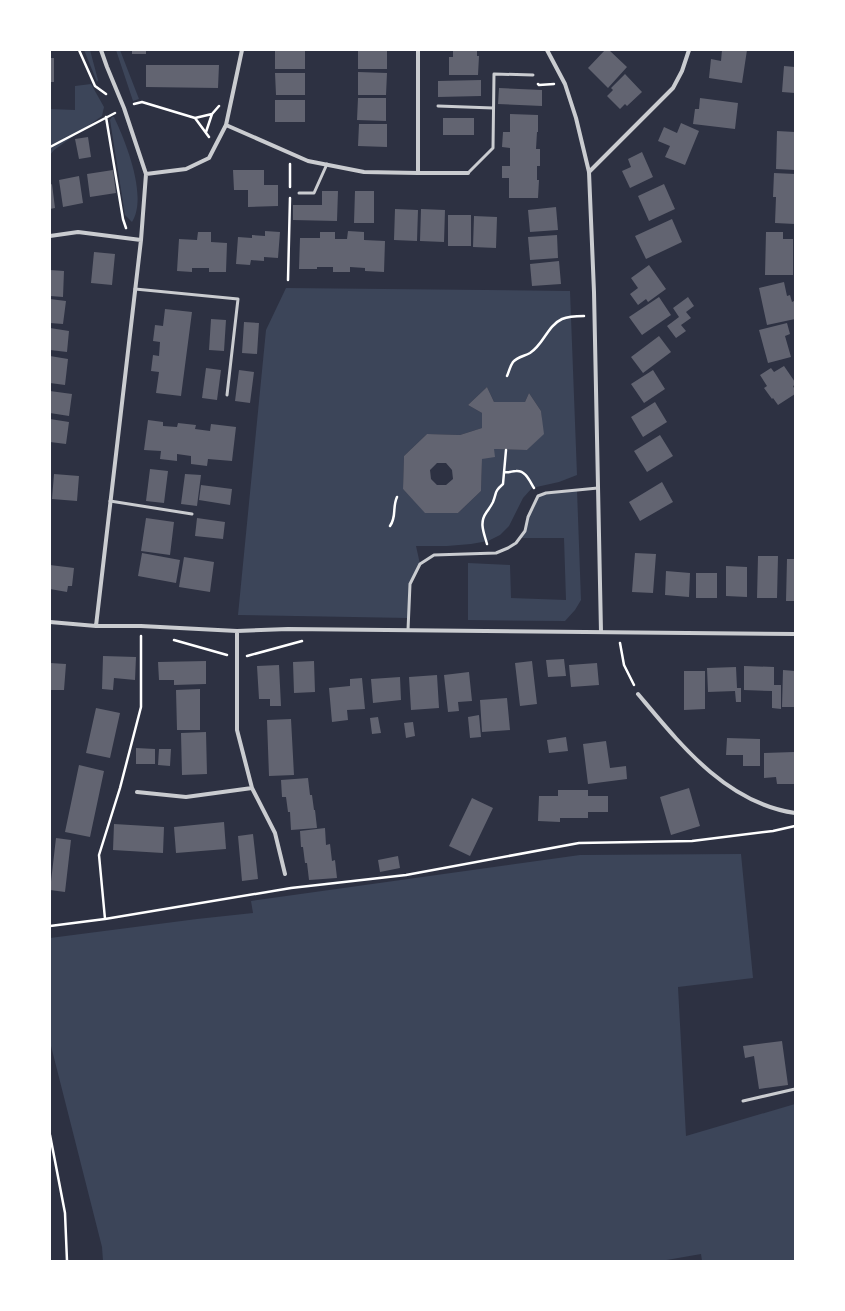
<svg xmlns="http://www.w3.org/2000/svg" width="845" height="1311" viewBox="0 0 845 1311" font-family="'Nunito Sans',sans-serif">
  <rect width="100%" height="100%" fill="#2d3142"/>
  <!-- green -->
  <path fill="#3c4559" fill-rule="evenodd" d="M84 50H90L98 80 97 82Z
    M116 50H120L139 99 133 101Z
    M91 84 104 107 102 116 54 150 50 155V109L75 110V86Z
    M112 117H114C126 142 148 197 132 222L125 215 110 120Z
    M286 288 570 291 577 475 559 482 532 488 523 498 509 526 500 535 488 541 471 544 447 546H416L420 564 410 584 409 618 238 615 266 330ZM487 387 494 402H525L529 393 541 411 543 434 527 450 494 449 482 459 481 491 458 513 425 512 403 489 404 456 427 434 460 435 482 428V413L468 405Z
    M577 490 581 600 575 610 565 621 468 620V563L510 565 511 598 566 600 564 538H520L525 531 528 517 538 496 546 493Z
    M741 854 753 978 678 987 686 1136 795 1104V1261H702L701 1254 661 1261H103L102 1247 50 1042V938L197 919 253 913 251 901 580 855Z"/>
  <!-- building -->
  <path fill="#626471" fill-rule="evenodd" d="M132 50H146V54H132Z
    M275 50H305V69H275Z
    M358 50H387V69H358Z
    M453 50H477V56H479L478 75H449V57H453Z
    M605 50H609L627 67 608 88 588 68Z
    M722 50H747L742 83 709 78 711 59 721 61Z
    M50 58H54V82H50Z
    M146 65H219L218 88 146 87Z
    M784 66 795 67V93L782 92Z
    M358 72 387 73 386 95H358Z
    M275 73H305V95H276Z
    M625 74 642 92 627 106 625 104 620 109 607 96 613 90 611 88Z
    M481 80V96L438 97V81Z
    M499 88 542 90V106L498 104Z
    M358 98H386V121L357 120Z
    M700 98 738 103 735 129 693 124 695 109H699Z
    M275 100H305V122H275Z
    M510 114 538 115V132H537L536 149H540V166H537V180H539L538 198H509V178H502V166H510V148L502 147 503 132H510Z
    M443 118H474V135H443Z
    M681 123 699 131 685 165 665 157 670 146 658 141 664 127 677 133Z
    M359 124H387V147L358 146Z
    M777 131 795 132V170L776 169Z
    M88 137 91 157 79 159 75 139Z
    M642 152 653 177 630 188 622 171 631 167 628 159Z
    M113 170 116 193 90 197 87 174Z
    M233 170H264V185H278V206L248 207V190H234Z
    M774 173 795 174V224L775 223 776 197H773Z
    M79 176 83 203 63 207 59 180Z
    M52 184 55 208 50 209V185Z
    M664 184 675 209 649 221 638 196Z
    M322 191H338L337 221 293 220V205H322Z
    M355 191H374V223H354Z
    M556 207 558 230 530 232 528 210Z
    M395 209 418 210 417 241 394 240Z
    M421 209 445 210 444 242 420 241Z
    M448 215H471V246H448Z
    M474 216 497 217 496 248 473 247Z
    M672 219 682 242 646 259 635 236Z
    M265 231 280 232 278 258 264 257V261L251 260 250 265 236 264 238 237 252 238V235L265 236Z
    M348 231 364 232V240L385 241 384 272 365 271V268L350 267V272H333V267H317V269H299L300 238H320V232H335V239H347Z
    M198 232H211V242L227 243 226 272H209V268H192V272L177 271 179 239 197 240Z
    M766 232H783V239H793V275H765Z
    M557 235 558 258 530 260 528 237Z
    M94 252 115 254 112 285 91 283Z
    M559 261 561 284 532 286 530 264Z
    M649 265 666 289 648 302 646 299 638 305 630 294 638 288 631 278Z
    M50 270 64 271 63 297 50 296Z
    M784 282 787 296 790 295 792 302 794 301 795 319 767 325 759 288Z
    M659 297 671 315 642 335 629 317Z
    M688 297 694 306 686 312 691 318 681 325 686 331 676 338 667 326 679 317 673 308Z
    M50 299 66 301 63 324 50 323Z
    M165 309 192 312 181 396 156 393 159 372 151 371 153 355 159 356 160 342 153 341 155 325 163 326Z
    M211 319 226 320 224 351 209 350Z
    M244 322 259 323 257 354 242 353Z
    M787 323 790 334 785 336 791 357 768 363 759 330Z
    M50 328 69 331 67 352 50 350Z
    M659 336 671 352 643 373 631 357Z
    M50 356 68 359 65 385 50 383Z
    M784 366 795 382V385L793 386 795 390V394L778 405 773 398 772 399 764 388 767 386 760 375 771 368 774 372Z
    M206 368 221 370 217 400 202 398Z
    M239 370 254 372 250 403 235 401Z
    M653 370 665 389 644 403 631 384Z
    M487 387 494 402H525L529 393 541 411 544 434 527 450 494 449 495 457 482 459 481 491 458 513H425L403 489 404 456 427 434 460 435 482 428V413L468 405ZM437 463H446L452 470 453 479 446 485H437L431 479 430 470Z
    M50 391 72 394 69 416 50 413Z
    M655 402 667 422 643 437 631 417Z
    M50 419 69 422 66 444 50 442Z
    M148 420 163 422V426L177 427 178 423 196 425 195 429 210 431 211 424 236 427 232 461 208 459 207 466 191 464V456L177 454V461L160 459 161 451 144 450Z
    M660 435 673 456 647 472 634 451Z
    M150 469 168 471 164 503 146 501Z
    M54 474 79 476 77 501 52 499Z
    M185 474 201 475 197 506 181 504Z
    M662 482 673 502 640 521 629 502Z
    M201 485 232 489 230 505 199 500Z
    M146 518 174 522 170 555 141 551Z
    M197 518 225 522 223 539 195 536Z
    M142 553 180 560 176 583 138 576Z
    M635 553 656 554 653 593 632 592Z
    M758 556H778L777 598H757Z
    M184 557 214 562 210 592 179 587Z
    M787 559H795V601H786Z
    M50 565 74 568 72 586H68L67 592 50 589Z
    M726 566 747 567V597L726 596Z
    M666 571 690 573 689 597 665 595Z
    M696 573H717V598H696Z
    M103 656 136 657 135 680 114 678 113 690 102 689Z
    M564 659 566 676 548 677 546 660Z
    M206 661V684L174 685V680H159L158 662Z
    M314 661 315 692 294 693 293 662Z
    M532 661 537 704 520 706 515 663Z
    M50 663 66 664 64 690H50Z
    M597 663 599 685 571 687 569 665Z
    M279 665 281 706H270V699H259L257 666Z
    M744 666 774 667V685H781V709L772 708V691L744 690Z
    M736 667 737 688H741V702H736L735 691 708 692 707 668Z
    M783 670 795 671V707H782Z
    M684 671H705V709L684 710Z
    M469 672 472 701 458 702 459 711 448 712 444 675Z
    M437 675 439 708 411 710 409 677Z
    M400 677 401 700 373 703 371 679Z
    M362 678 365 709 347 710 348 720 332 722 329 688 350 686V679Z
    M200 689V730H177L176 690Z
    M507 698 510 730 482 732 480 700Z
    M96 708 120 713 110 758 86 753Z
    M479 715 481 737 470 738 468 717Z
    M378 717 381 733 372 734 370 718Z
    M291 719 294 775 269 776 267 720Z
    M413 722 415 736 406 738 404 723Z
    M206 732 207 774 182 775 181 733Z
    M566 737 568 751 549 753 547 740Z
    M727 738 760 739V766H743V755H726Z
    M606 741 610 768 626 766 627 779 588 784 583 744Z
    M136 748 155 749V764H136Z
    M159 749H171L170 766 158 765Z
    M794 752 795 784H777L776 777 764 778V753Z
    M79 765 104 771 90 837 65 832Z
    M308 778 310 795H312L314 810H315L317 828 291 830 290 812H288L286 797H282L281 780Z
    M689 788 700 826 671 835 660 797Z
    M558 790H588V796H608V812H588V818H560V822L538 821 539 796H558Z
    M472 798 493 808 470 856 449 846Z
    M224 822 226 849 176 853 174 827Z
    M114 824 164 827 163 853 113 850Z
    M325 828 326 845 330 844 332 861 335 860 337 878 309 880 307 863H305L303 847H301L300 831Z
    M253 834 258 879 242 881 238 836Z
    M56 838 71 840 65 892 50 890Z
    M398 856 400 868 380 872 378 860Z
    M782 1041 788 1085 759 1089 754 1056 745 1058 743 1046Z"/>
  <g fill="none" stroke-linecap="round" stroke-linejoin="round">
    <!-- path -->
    <path stroke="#fff" stroke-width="2.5" d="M79 50 95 86 106 94
      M538 84 539 85 554 84
      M134 104 142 102 195 118 209 137
      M106 117 123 219 126 228
      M195 118 212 114 219 106
      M206 132 212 114
      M50 147 115 113
      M290 187V164
      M288 280 290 198
      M507 376C509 372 510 366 513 362 517 357 525 356 530 353 544 344 547 326 562 319 569 316 577 316 584 316
      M504 472C511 473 511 471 516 471 526 470 530 482 534 488
      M390 526C397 516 392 508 397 497
      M487 544C484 533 479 523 486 513 488 510 491 506 493 502 497 492 494 492 503 484L506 450
      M174 640 227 655
      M620 643 624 665 634 685
      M247 656 302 641
      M105 919 99 855 120 788 141 707V636
      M50 926 105 919 291 888 406 875 579 843 692 841 773 831 795 826
      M50 1135 65 1213 67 1261"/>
    <!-- service -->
    <path stroke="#caccd0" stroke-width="3" d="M438 106 493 108
      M468 173 493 148 494 74 533 75
      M299 193H314L327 164
      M135 289 238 299 227 395
      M110 501 192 514
      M408 630 410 584 420 564 434 555 496 553 508 548 516 543 525 531 528 517 538 496 546 493 598 488
      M743 1101 795 1089"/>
    <!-- minor -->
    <path stroke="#caccd0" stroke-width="4" d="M547 50 565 84 576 118 589 172 594 292 601 632
      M226 125 308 161 364 172 418 173V50
      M589 172 673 88 682 71 689 50
      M418 173H468
      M146 174 186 169 209 158 226 125 242 50
      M50 236 78 232 141 240
      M50 622 96 626H141L237 631 288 629 795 634
      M96 626 141 240 146 174 124 108 107 67 101 50
      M237 631V730L252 788 275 833 285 874
      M638 694C680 744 726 803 795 813
      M137 792 186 797 252 788"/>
  </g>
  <!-- border -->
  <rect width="845" height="1311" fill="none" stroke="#ffffff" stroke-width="102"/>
</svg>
